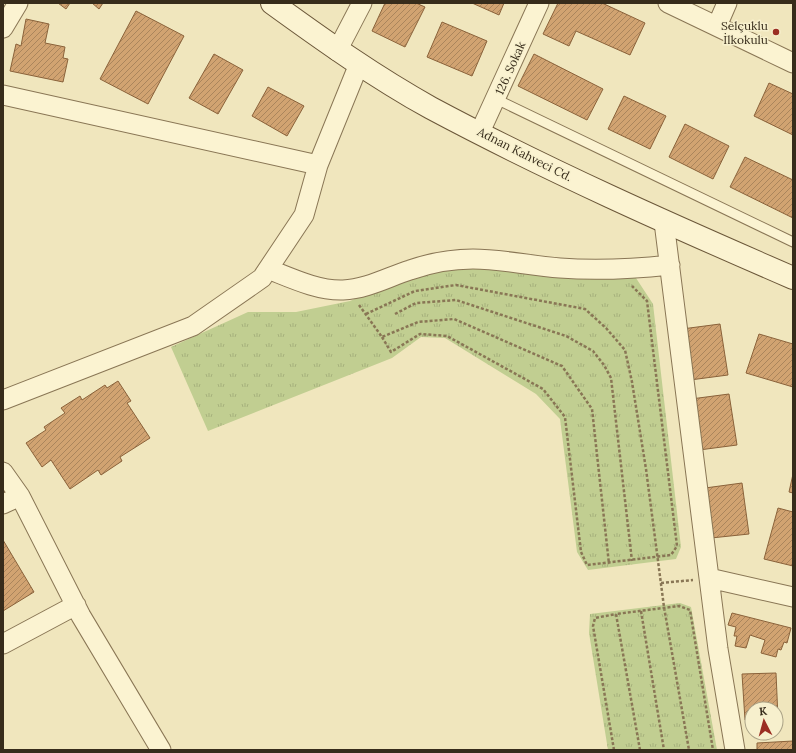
<svg xmlns="http://www.w3.org/2000/svg" width="796" height="753" viewBox="0 0 796 753" font-family="Lora,serif">
  <defs>
    <pattern id="park-tufts" width="24" height="20" patternUnits="userSpaceOnUse"><rect width="24" height="20" fill="#c1ce91"/><path d="M3 7l-1-3M5 7V3M7 7l1-3M15 17l-1-3M17 17v-4M19 17l1-3" fill="none" stroke="#a6b17c"/></pattern>
    <pattern id="building-hatch" width="6" height="6" patternUnits="userSpaceOnUse"><rect width="6" height="6" fill="#d1a371"/><path d="M-1 1l2-2M0 6l6-6M5 7l2-2" fill="none" stroke="#aa855c"/></pattern>
  </defs>
  <rect width="100%" height="100%" fill="#f0e6bd"/>
  <!-- park -->
  <path fill="url(#park-tufts)" d="M470 267 636 278 653 304 681 547 676 559 588 570 577 552 560 419 536 394 445 338 421 337 392 358 208 431 171 347 248 312H296L350 301 421 270Z
    M680 603 691 607 717 750H608L589 633 590 614Z"/>
  <!-- building -->
  <path fill="url(#building-hatch)" stroke="#8a623a" d="M58 3H70L66 9Z
    M92 3H103L99 9Z
    M385 3H416L425 7 405 47 372 31Z
    M472 3H504L499 15Z
    M558 3H602L645 23 630 55 576 31 569 46 543 34Z
    M136 11 184 36 148 104 100 79Z
    M26 19 49 24 45 43 65 47 63 58 68 59 63 82 10 71 16 44 21 46Z
    M442 22 487 41 472 76 427 57Z
    M214 54 243 70 218 114 189 98Z
    M534 54 603 89 587 120 518 86Z
    M769 83 793 94V135L754 116Z
    M268 87 304 106 287 136 252 116Z
    M624 96 666 116 650 149 608 129Z
    M685 124 729 146 713 179 669 157Z
    M745 157 793 180V218L730 187Z
    M720 324 728 375 690 380 682 329Z
    M759 334 793 344V387L746 373Z
    M118 381 131 401 127 403 150 438 120 457 122 461 101 475 98 470 70 489 51 460 42 467 26 443 46 430 44 427 65 413 61 408 80 396 82 400 105 385 107 388Z
    M729 394 737 445 699 450 691 399Z
    M793 474V493L789 492Z
    M742 483 749 534 711 538 705 488Z
    M778 508 793 512V566L764 559Z
    M3 540 34 592 3 611Z
    M732 613 791 628 787 643 784 642 781 650 778 649 776 657 761 653 765 640 750 635 746 648 735 646 737 636H734L736 627 728 625Z
    M776 673 778 718H776V709H752V719L745 720 742 674Z
    M793 741V750H757V743Z"/>
  <g fill="none" stroke-linecap="round" stroke-linejoin="round">
    <!-- lane casing -->
    <g stroke="#897655" stroke-width="11">
      <path id="lane" d="M496 99 793 242"/>
    </g>
    <!-- street casing -->
    <g stroke="#897655" stroke-width="21">
      <path id="street" d="M668 3 793 63
        M717 26 727 3
        M3 28 18 3
        M337 51 362 3
        M3 95 318 165 359 64
        M480 132 539 3
        M664 222 718 649 735 750
        M268 269C291 278 318 291 343 290 367 289 388 277 410 270 430 263 452 259 473 259 502 259 531 266 560 268 597 271 633 269 670 265
        M3 400 193 326 262 278 304 215 318 165
        M3 472 20 496 81 616 161 750
        M3 504 20 496
        M709 578 793 597
        M3 644 76 605"/>
    </g>
    <!-- secondary casing -->
    <g stroke="#6b5739" stroke-width="24">
      <path id="secondary" d="M272 3C323 40 375 77 431 108 549 171 671 225 793 278"/>
    </g>
    <!-- path -->
    <path stroke="#897655" stroke-width="2.5" stroke-dasharray="3 2" stroke-linecap="butt" d="M359 305 382 337 418 322 454 319 562 366 592 409 609 564
      M366 314 415 291 456 285 585 309 606 328 625 350 632 382 646 469 664 607 689 750
      M395 314 416 303 456 300 566 336 593 351 604 365 611 378 632 561
      M382 337 391 352 420 334 447 336 543 389 565 417 581 552 587 565 671 555 677 546 647 301 632 286
      M661 583 693 580
      M641 611 664 750
      M614 750 593 626 595 618 616 614
      M640 750 616 614 679 606 690 610 713 750"/>
    <!-- lane -->
    <use href="#lane" stroke="#fbf3d1" stroke-width="9"/>
    <!-- street -->
    <use href="#street" stroke="#fbf3d1" stroke-width="19"/>
    <!-- secondary -->
    <use href="#secondary" stroke="#fbf3d1" stroke-width="22"/>
  </g>
  <!-- markers -->
  <circle fill="#9b2e22" stroke="#f7f0cd" stroke-width="1.5" cx="776" cy="32" r="4"/>
  <g text-anchor="middle" dominant-baseline="central" stroke-width="3" stroke-linejoin="round" paint-order="stroke">
    <!-- poi labels -->
    <g font-size="12" fill="#372c1b" stroke="#f7f0cd" text-anchor="end">
      <text x="768" y="25">Selçuklu<tspan x="768" dy="14">İlkokulu</tspan></text>
    </g>
    <!-- street labels -->
    <g font-size="12" fill="#372c1b" stroke="#f7f0cd">
      <text transform="translate(510 68) rotate(-66)">126. Sokak</text>
      <text transform="translate(525 154) rotate(27)">Adnan Kahveci Cd.</text>
    </g>
  </g>
  <!-- border -->
  <rect width="796" height="753" fill="none" stroke="#372c1b" stroke-width="8"/>
  <!-- north arrow -->
  <g transform="translate(764 721) rotate(354)"><circle r="19" fill="#f7f0cd" stroke="#aaa286"/>
  <path d="M0-3L7 15L0 10L-7 15Z" fill="#9b2e22"/>
  <text y="-6" font-size="11" font-weight="bold" text-anchor="middle" fill="#372c1b">K</text>
  </g>
</svg>
